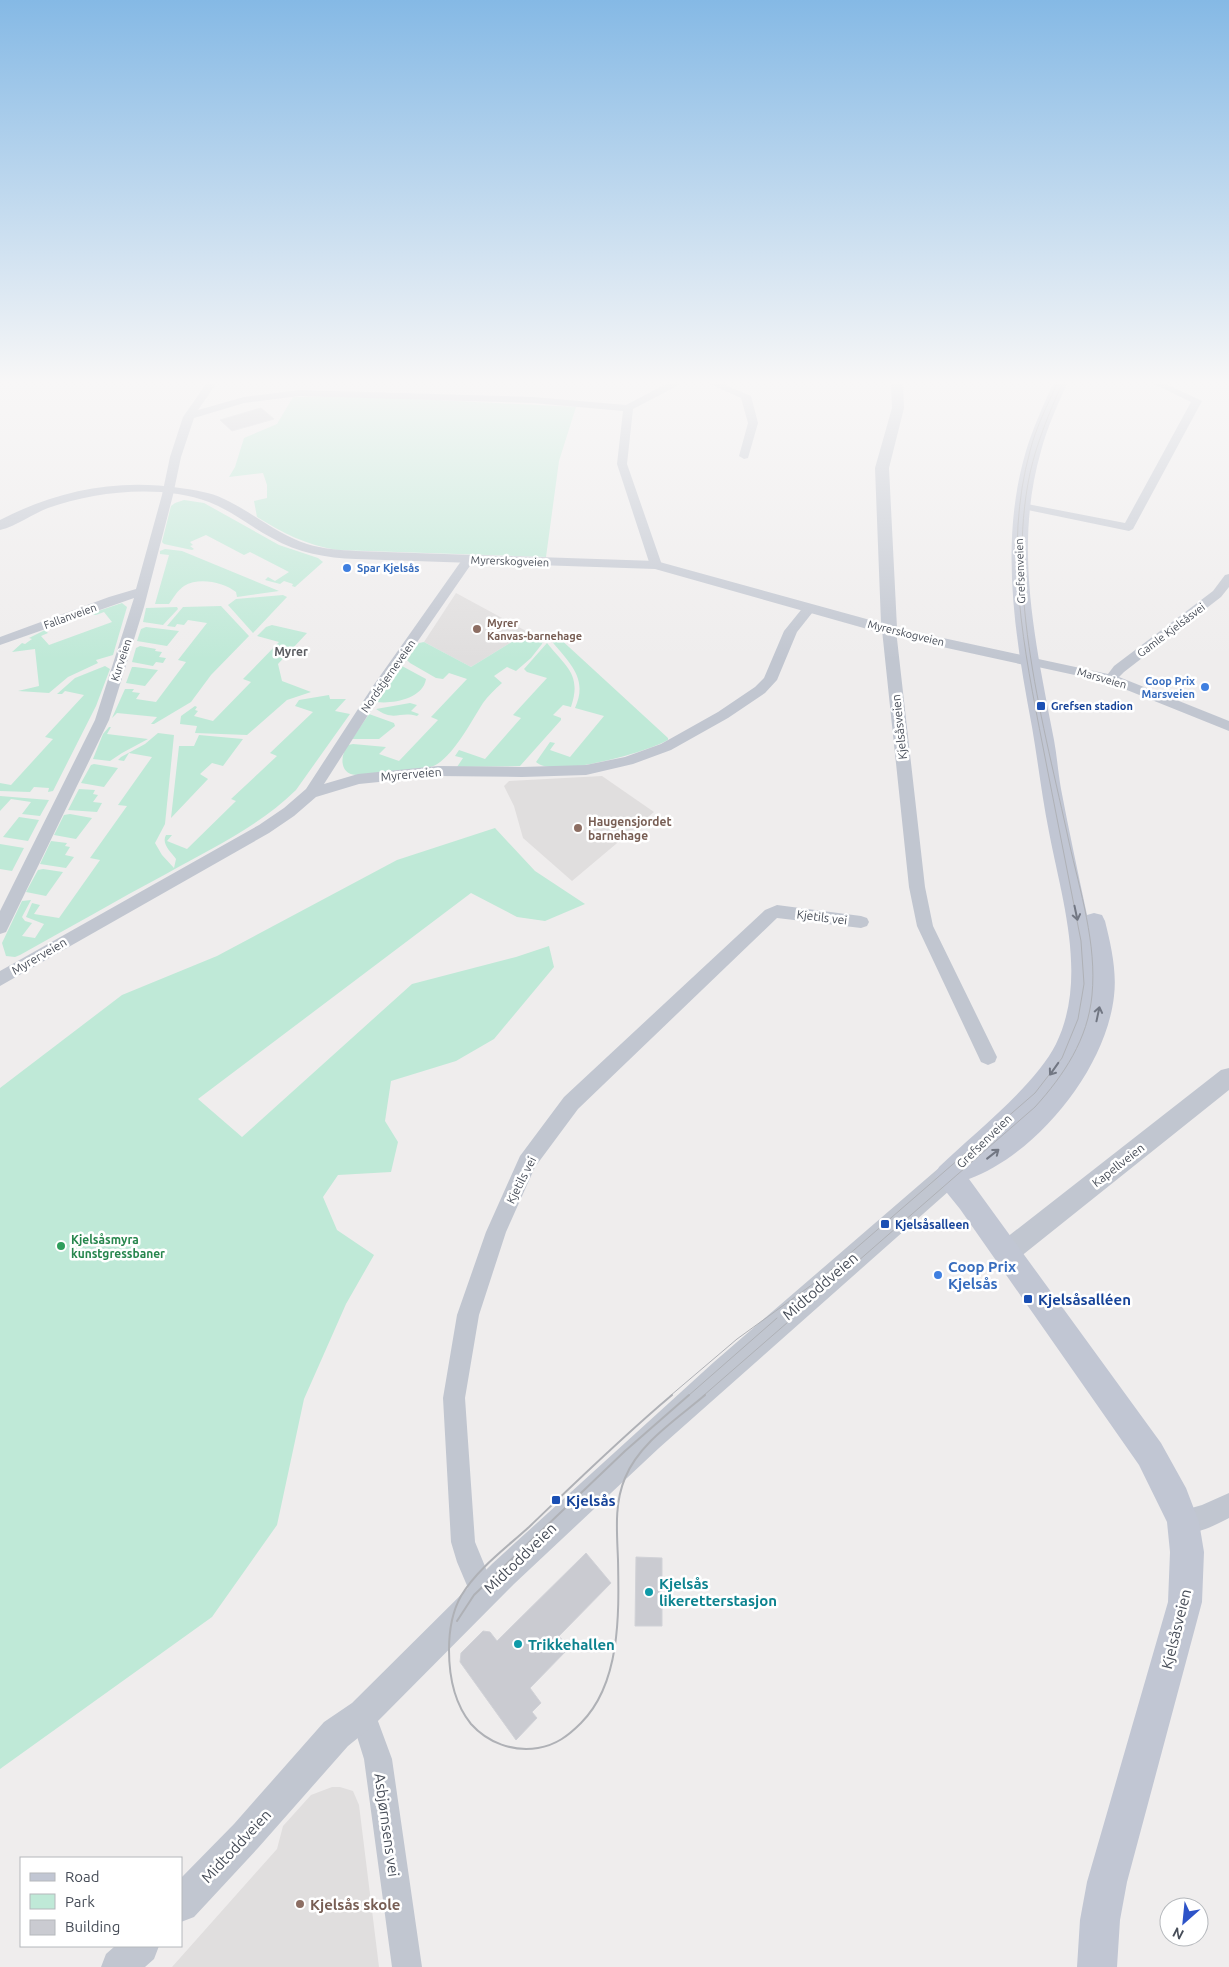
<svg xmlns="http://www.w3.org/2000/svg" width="1229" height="1967" viewBox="0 0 1229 1967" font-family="Ubuntu,sans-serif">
  <rect width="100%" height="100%" fill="#efeded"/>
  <!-- education -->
  <path fill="#e0dede" d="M456 593 528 632 471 667 424 642Z
    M602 776 654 812 572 881 523 838 514 806 504 786 509 781Z
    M332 1787H340L353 1791 359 1805 379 1967H172L277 1849 283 1826 311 1795Z"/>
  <!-- green -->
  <path fill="#bfe9d7" d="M358 396 576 407 559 461 546 557 337 550C306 545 283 533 257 517L254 501 267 498V485L263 473 229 477 235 467 244 438 277 424 293 397Z
    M184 500 204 503 279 545 318 558 323 562 295 587 292 586 293 584 284 581 280 584 265 580 268 577 275 581 289 572 250 552 244 555 206 535 190 542 193 545 190 546 194 549 192 550 164 544 162 542 171 506 175 503Z
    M165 549 182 551 279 591 237 597 236 592C223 582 199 577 184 586 178 590 173 598 169 604H155L169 555 160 554V551Z
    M283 595 287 597 253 633 228 605 236 599Z
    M122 603 127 607 113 655 96 660 98 663 68 677 49 693 18 691 39 686 35 649 12 652 22 643 25 644 32 639 29 638 45 630 48 633 41 636 49 645 112 622 104 612 96 615 89 614Z
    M221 606 249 636 211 675 191 702 154 724H151L157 717 117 713 112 718 125 689H134L132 692 140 693 136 699 156 702 186 662 178 660 207 623 188 620 184 625 177 624 175 627 167 626 183 607Z
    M177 607 178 609 163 625 143 622 146 608Z
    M272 625 307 633 278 664 282 681 311 692 287 700 247 735 195 733 197 726 180 724 181 716 195 706 197 707 195 710 198 711 194 716 213 721 251 682 243 679 279 642 257 636 266 627Z
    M146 627 179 631 167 646 137 641 141 629Z
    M528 632 543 641 542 644 531 658 516 671 507 667 494 676 502 683C495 689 488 696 483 703 472 720 450 763 430 767L356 775C339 774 340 755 348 745L353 744 386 747 379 754 399 761 438 720 431 717 467 679 449 673 443 679 436 678 410 663 406 659 419 643 424 642 471 667Z
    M557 636 668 738V740C647 752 554 779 536 762L550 742 555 743 550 750 570 757 604 716 575 708C589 677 568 662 550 639Z
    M547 643C566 667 582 674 571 707L563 705 553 715 561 718V720L520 766 457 767 463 758 455 756 459 750 485 759 521 718 513 715 547 678 527 672 524 669Z
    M140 646 156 649 155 651 162 652 159 657 166 658 163 663 156 662 153 666 132 662 136 648Z
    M105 666 110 669 96 706 53 791 48 792 49 788 34 787 30 792 0 791V783L11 785 53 739 45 737 84 695 65 691 62 694H57L75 678Z
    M402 666 426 679C423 699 392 704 377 702Z
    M132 667H135L158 670 145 686 126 683Z
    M329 695 330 699H346L335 711 350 714 296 790C258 827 212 848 166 874 117 900 69 928 20 955L15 957 6 956 2 943 22 901 31 900 22 917 25 921 32 923 22 936 35 938 44 924 26 917 32 903 40 905 34 914 59 918 100 860 90 858 127 806 118 805 152 757 129 753 124 761 118 760 121 757 145 744 158 733 174 735 165 824 155 843 162 855 174 868 176 859C171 852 161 844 166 835H172L167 841 187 849 236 801 231 799 277 756 270 753 313 712 295 706 299 700Z
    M410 703 417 705 411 711 419 714 417 716C399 711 394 722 376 709Z
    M369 714 394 723 395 726 379 739H352Z
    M109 727H111L107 734 148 739 122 753 110 761 93 759 103 734Z
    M199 735 243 739 223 766 212 763 200 774 208 779 171 818 179 746H194Z
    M91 765 94 764 118 768 104 787 81 783Z
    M79 789 95 790 93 794 98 795 93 802 102 803 97 812 68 810Z
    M0 796 49 800 40 816 22 814 31 802 11 799 0 811Z
    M70 814 92 818 76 839 54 835 64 815Z
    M19 817 39 820 28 841 3 837Z
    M495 828 535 871 585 904 545 921 517 917 471 893 198 1099 242 1137 412 984 516 957 549 946 554 967 494 1039 456 1061 391 1081 385 1121 398 1142 391 1172 338 1175 323 1197 337 1230 374 1255 346 1304 304 1399 277 1525 212 1617 0 1769V1088L122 995 217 956 397 860Z
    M51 841 67 843 65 846 70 847 65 855 74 857 66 868 40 864Z
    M0 844 24 848 12 871 0 869Z
    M43 869 63 872 46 896 26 892 38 870Z"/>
  <!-- building -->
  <path fill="#cacbd1" stroke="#d1d2d7" d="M261 408 274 419 232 431 220 420Z
    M586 1553 611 1583 559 1636 569 1648 530 1688 541 1703 532 1712 537 1718 516 1740 460 1662 461 1653 483 1631 490 1632 497 1641Z
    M636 1557 662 1558V1626H635Z"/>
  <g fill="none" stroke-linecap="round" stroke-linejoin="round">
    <!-- minor -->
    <path fill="#c1c6d0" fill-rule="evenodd" d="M206 384H216L198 410 244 397 299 390 533 397 626 405 666 384H678L677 386 633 409 627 464 662 565 656 569 650 565 617 464 623 411 533 403 299 396 244 403 194 418 181 457 173 495 144 607 109 720 8 928 6 932 0 934V911L95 720 134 598 0 645V637L109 597 136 589 162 495 170 457 183 417Z
      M710 384H723L751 396 758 423 748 458 744 459 739 456 748 423 741 398Z
      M1154 384H1166L1202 401 1133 529 1129 531 1018 508 1016 506 1018 504 1022 503 1125 523 1191 402Z
      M468 556 474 560 384 690 324 784 358 774 438 766 522 767 586 765 625 757 661 744 718 712 755 687 764 678 784 631 805 605 810 604 816 608 797 632 777 680 765 693 728 718 671 750 633 764 586 775 522 777 438 776 359 784 316 797 294 816 269 833 0 986V971L259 825 284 808 306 789 373 686 464 557Z
      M1229 574V587L1221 597 1124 672 1119 677 1229 721V731L1107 682 1024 664 1022 661 1029 657 1108 674 1114 666 1213 591 1225 575Z
      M889 626 896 630 925 887 933 926 997 1057 995 1062 988 1065 981 1062 917 926 909 887 882 630Z
      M777 905 861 916 867 918 869 922 867 926 861 928 777 918 578 1109 535 1167 506 1232 479 1315 465 1398 475 1542 496 1593 492 1602 483 1606 474 1602 457 1562 451 1542 443 1398 457 1315 486 1232 520 1156 564 1097 765 910Z
      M1229 1493V1518C1213 1526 1192 1538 1174 1531L1171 1522 1174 1513 1202 1505Z
      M363 1701 372 1705 392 1759 422 1967H392L364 1759 350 1714 354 1705Z"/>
    <!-- tertiary -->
    <path fill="#c1c6d0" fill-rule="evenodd" d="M891 384H903L904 408 889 468 897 628 1035 658 1037 661 1035 664 1029 666 892 636 655 569 356 559C326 558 298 553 272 538 251 527 232 511 209 502 162 484 95 491 48 508 32 514 17 526 0 530V520C56 491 116 478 180 488 194 490 210 492 224 499 252 512 277 534 307 544 323 549 340 550 356 551L656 561 881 623 875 468 892 408Z
      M1229 1068V1090L1015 1261 1006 1265 997 1261 993 1253 997 1245 1221 1070Z
      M949 1164 958 1167 961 1175 958 1183 659 1448 514 1584 374 1725 348 1746 258 1848 194 1917 181 1922V1878L234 1824 324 1722 352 1703 493 1563 714 1362 940 1167Z
      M115 1946H159L154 1959 145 1967H101L106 1954Z"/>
    <!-- secondary -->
    <path fill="#c1c6d3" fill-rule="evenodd" d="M1053 384H1067C1057 406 1047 428 1041 451 1013 548 1036 644 1054 740 1057 756 1058 772 1061 789 1069 831 1078 873 1087 915L1094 913 1102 915 1105 921C1111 945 1117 971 1114 996 1106 1069 1037 1154 969 1179L1161 1443 1186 1488 1199 1522 1204 1552 1202 1602 1127 1882 1120 1920 1117 1967H1077L1080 1920 1087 1882 1168 1602 1170 1552 1167 1522 1139 1465 960 1209 939 1183 935 1175 939 1167C974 1133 1035 1086 1056 1044 1088 978 1062 900 1049 832 1042 797 1038 762 1032 727 1015 636 999 542 1026 451 1033 428 1043 406 1053 384Z"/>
    <!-- tram-far1 -->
    <path stroke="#afb1b6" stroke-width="1" d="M670 1396 737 1339 824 1276 1035 1093 1062 1058 1078 1019 1084 984 1081 941C1068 876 1056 812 1043 747 1024 649 1003 550 1030 451 1036 427 1047 406 1057 384
      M688 1396 777 1318
      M703 1396 1035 1107C1064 1075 1088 1039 1092 995 1097 944 1080 891 1069 842 1044 725 1005 592 1030 473 1037 442 1049 413 1062 384"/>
    <!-- tram -->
    <path stroke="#afb1b6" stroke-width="2" d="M672 1395C622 1437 576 1482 529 1527 506 1548 477 1569 461 1596 452 1612 449 1632 449 1650 449 1676 454 1703 471 1724 488 1743 513 1752 538 1748 556 1745 568 1736 581 1723 621 1683 619 1613 618 1560 617 1532 614 1504 625 1478 639 1443 677 1419 705 1395
      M457 1621 474 1595 625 1451 689 1395"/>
  </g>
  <!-- one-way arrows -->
  <defs><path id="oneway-shaft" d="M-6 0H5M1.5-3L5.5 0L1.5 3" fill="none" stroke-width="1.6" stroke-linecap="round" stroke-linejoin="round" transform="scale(1.25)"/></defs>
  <g stroke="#727783">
    <use href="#oneway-shaft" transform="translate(1076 913) rotate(78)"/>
    <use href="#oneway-shaft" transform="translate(1098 1014) rotate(-78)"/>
    <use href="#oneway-shaft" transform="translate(1054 1069) rotate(125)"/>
    <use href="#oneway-shaft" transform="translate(993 1154) rotate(-38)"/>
  </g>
  <!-- sky -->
  <linearGradient id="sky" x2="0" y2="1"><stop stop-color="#85b9e5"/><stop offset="0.58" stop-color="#f8f7f7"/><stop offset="1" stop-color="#f8f7f7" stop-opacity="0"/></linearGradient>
  <rect width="1229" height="659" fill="url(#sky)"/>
  <!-- markers -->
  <g fill="#3f7fe0" stroke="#fff" stroke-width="2">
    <circle cx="347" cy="568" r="5"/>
    <circle cx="1205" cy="687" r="5"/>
    <circle cx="938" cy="1275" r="5"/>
  </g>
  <g fill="#8d6e63" stroke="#fff" stroke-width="2">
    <circle cx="477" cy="629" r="5"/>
    <circle cx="578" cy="828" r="5"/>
    <circle cx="300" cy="1904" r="5"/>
  </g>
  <g fill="#1a4fb4" stroke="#fff" stroke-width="2">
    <rect x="1036" y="701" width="10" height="10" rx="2.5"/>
    <rect x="880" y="1219" width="10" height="10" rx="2.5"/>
    <rect x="1023" y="1294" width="10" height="10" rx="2.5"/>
    <rect x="551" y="1495" width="10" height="10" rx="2.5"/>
  </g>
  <circle fill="#2e9e5b" stroke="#fff" stroke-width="2" cx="61" cy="1246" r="5"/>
  <g fill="#0f9aa8" stroke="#fff" stroke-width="2">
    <circle cx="649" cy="1592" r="5"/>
    <circle cx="518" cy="1644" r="5"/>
  </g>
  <g text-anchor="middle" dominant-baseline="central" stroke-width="5" stroke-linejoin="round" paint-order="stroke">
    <!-- far-street labels -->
    <g font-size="11" fill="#474d58" stroke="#fff">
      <text transform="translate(510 561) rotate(2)">Myrerskogveien</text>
      <text transform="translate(1020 571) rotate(-92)">Grefsenveien</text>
      <text transform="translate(70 616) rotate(-20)">Fallanveien</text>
      <text transform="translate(1171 630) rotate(-37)">Gamle Kjelsåsvei</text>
      <text transform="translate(906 633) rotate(14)">Myrerskogveien</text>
      <text transform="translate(121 660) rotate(-72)">Kurveien</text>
      <text transform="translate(388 676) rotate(-55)">Nordstjerneveien</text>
      <text transform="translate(1102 678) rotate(16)">Marsveien</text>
    </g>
    <!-- far-shop labels -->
    <g font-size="11" font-weight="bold" fill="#366cbe" stroke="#fff" text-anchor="start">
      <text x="357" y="568">Spar Kjelsås</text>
      <text x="1195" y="681" text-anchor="end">Coop Prix<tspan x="1195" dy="13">Marsveien</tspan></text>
    </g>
    <!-- far-education labels -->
    <g font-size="11" font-weight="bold" fill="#785e54" stroke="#fff" text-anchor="start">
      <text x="487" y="623">Myrer<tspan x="487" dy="13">Kanvas-barnehage</tspan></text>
    </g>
    <!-- far-transit labels -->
    <g font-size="11" font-weight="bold" fill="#164399" stroke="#fff" text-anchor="start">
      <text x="1051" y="706">Grefsen stadion</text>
    </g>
    <!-- far-quarter labels -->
    <g font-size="12" font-weight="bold" fill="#5a5c61" stroke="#fff">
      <text x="291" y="651">Myrer</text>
    </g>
    <!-- street labels -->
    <g font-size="12" fill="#474d58" stroke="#fff">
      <text transform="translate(899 727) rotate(-96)">Kjelsåsveien</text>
      <text transform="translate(411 774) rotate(-5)">Myrerveien</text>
      <text transform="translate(822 917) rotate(7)">Kjetils vei</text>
      <text transform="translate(39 956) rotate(-30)">Myrerveien</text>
      <text transform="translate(984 1141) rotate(-44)">Grefsenveien</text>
      <text transform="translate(1118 1165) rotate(-38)">Kapellveien</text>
      <text transform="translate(521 1180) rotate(-63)">Kjetils vei</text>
    </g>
    <!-- education labels -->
    <g font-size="12" font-weight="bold" fill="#785e54" stroke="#fff" text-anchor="start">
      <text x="588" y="821">Haugensjordet<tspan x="588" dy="14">barnehage</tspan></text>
    </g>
    <!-- transit labels -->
    <g font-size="12" font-weight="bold" fill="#164399" stroke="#fff" text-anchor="start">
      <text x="895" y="1224">Kjelsåsalleen</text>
    </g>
    <!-- leisure labels -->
    <g font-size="12" font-weight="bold" fill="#27864d" stroke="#fff" text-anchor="start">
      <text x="71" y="1239">Kjelsåsmyra<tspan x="71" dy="14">kunstgressbaner</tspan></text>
    </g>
    <!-- near-shop labels -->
    <g font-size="15" font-weight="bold" fill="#366cbe" stroke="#fff" text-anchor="start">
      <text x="948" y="1266">Coop Prix<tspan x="948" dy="17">Kjelsås</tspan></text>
    </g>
    <!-- near-street labels -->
    <g font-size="15" fill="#474d58" stroke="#fff">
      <text transform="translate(820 1286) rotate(-41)">Midtoddveien</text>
      <text transform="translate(520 1558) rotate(-44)">Midtoddveien</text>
      <text transform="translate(1176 1629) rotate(-76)">Kjelsåsveien</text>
      <text transform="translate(387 1825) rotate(82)">Asbjørnsens vei</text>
      <text transform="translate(236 1846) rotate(-47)">Midtoddveien</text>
    </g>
    <!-- near-transit labels -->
    <g font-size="15" font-weight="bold" fill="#164399" stroke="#fff" text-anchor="start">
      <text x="1038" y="1299">Kjelsåsalléen</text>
      <text x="566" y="1500">Kjelsås</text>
    </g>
    <!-- near-culture labels -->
    <g font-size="15" font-weight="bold" fill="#0d838f" stroke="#fff" text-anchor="start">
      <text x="659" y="1583">Kjelsås<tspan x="659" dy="17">likeretterstasjon</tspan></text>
      <text x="528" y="1644">Trikkehallen</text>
    </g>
    <!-- near-education labels -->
    <g font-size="15" font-weight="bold" fill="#785e54" stroke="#fff" text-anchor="start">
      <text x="310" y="1904">Kjelsås skole</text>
    </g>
  </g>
  <!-- legend -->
  <rect x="20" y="1857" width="162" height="90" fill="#ffffff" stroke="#b5b8bc"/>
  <rect x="30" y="1873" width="25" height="8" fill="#c1c6d3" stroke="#b5b8bc"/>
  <text x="65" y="1882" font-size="15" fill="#474d58">Road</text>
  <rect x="30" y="1894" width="25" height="15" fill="#bfe9d7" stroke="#b5b8bc"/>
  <text x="65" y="1907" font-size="15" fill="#474d58">Park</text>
  <rect x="30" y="1920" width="25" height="15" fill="#cacbd1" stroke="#b5b8bc"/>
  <text x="65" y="1932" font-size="15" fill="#474d58">Building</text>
  <!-- north arrow -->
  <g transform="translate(1184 1922) rotate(207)"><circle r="24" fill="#ffffff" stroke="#b5b8bc"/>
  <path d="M0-4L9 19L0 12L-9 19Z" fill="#2d53c8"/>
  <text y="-8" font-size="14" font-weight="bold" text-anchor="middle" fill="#474d58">N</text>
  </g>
</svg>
